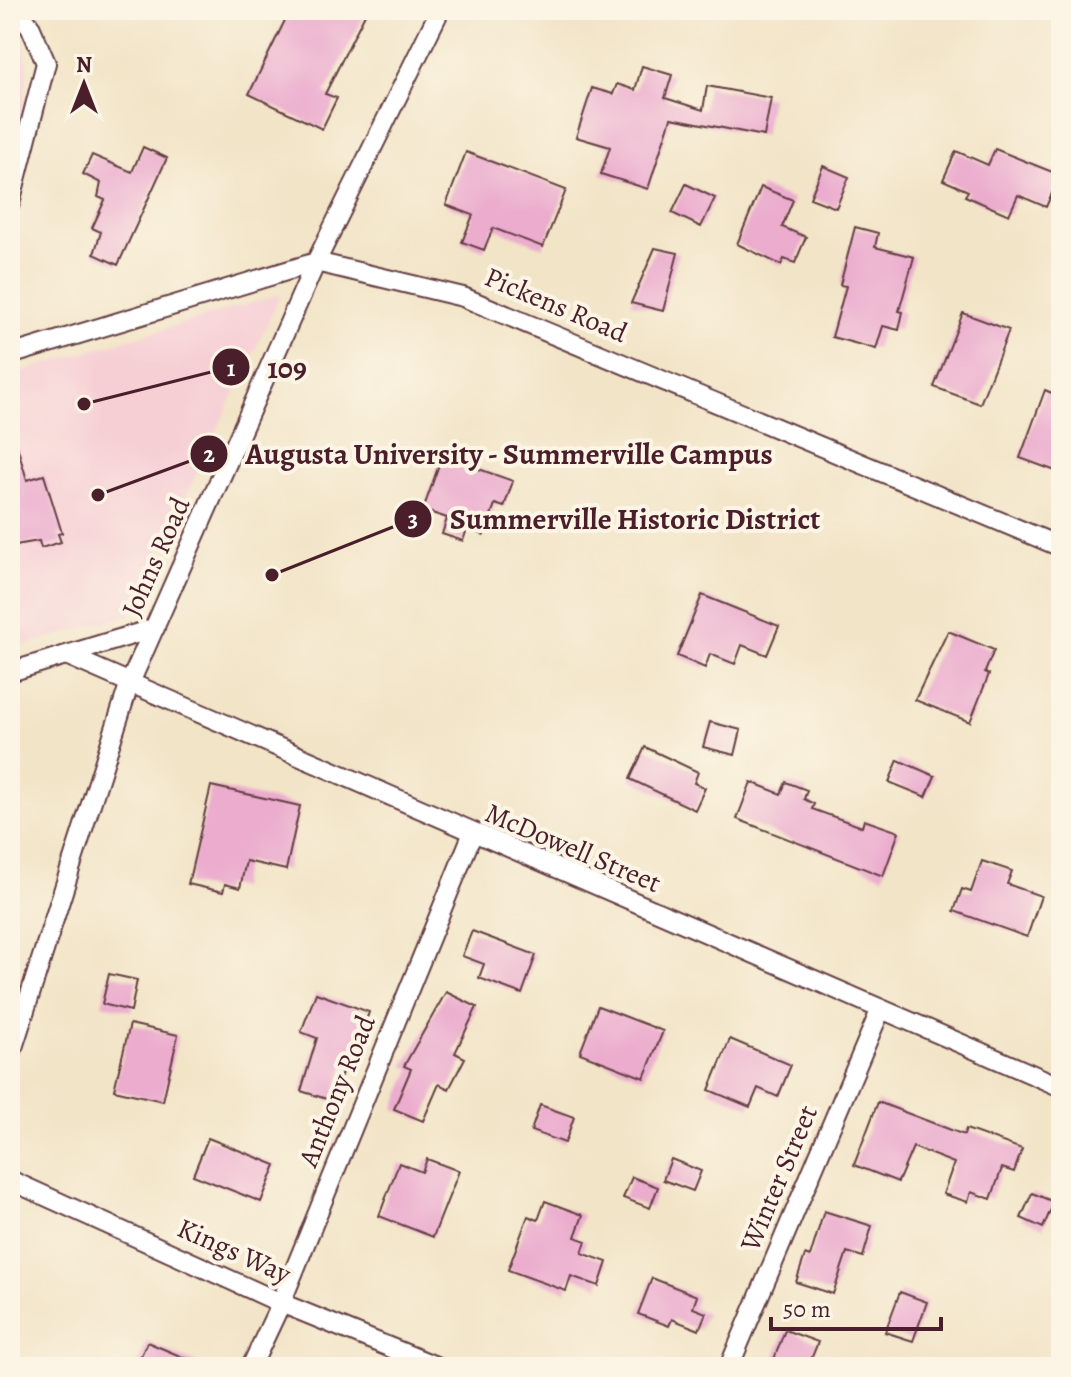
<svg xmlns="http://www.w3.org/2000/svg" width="1071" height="1377" viewBox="0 0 1071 1377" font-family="Alegreya,serif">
  <rect width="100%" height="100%" fill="#fcf5e5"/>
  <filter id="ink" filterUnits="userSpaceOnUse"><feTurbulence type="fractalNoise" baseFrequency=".0125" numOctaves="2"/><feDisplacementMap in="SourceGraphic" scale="16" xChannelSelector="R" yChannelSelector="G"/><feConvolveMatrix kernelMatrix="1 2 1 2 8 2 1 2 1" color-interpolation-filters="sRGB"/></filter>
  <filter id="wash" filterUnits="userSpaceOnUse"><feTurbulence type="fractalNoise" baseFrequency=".006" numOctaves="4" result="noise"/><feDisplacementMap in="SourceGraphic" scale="32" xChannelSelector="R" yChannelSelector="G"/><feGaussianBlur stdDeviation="1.8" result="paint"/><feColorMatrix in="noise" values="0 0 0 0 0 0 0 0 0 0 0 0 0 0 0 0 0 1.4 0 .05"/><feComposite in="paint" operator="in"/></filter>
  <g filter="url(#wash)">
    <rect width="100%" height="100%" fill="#f2e4c7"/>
    <!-- built -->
    <path fill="#f6cfd5" d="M10 20 18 29 28 63 10 223Z
      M281 294 130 615 10 649V375Z"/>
    <g id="blocks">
      <!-- building -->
      <path fill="#ebacce" d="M290 10H367L325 94 337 98 322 129 249 94Z
        M642 66 672 75 665 98 703 110 707 86 771 98 764 136 671 118 648 189 601 174 610 147 576 137 592 88 613 94 617 84 635 90Z
        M143 147 167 158 118 265 94 254 101 232 92 228 105 200 98 197 101 183 83 174 92 155 132 172Z
        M995 149 1060 175 1046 207 1018 195 1009 215 965 196 968 191 943 180 956 151 988 165Z
        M466 152 566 190 543 247 493 228 484 250 462 242 473 215 446 205Z
        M823 166 849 177 836 208 810 198Z
        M686 184 715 198 701 227 672 213Z
        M761 187 793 200 782 227 806 237 795 263 784 259 781 265 737 244Z
        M855 227 878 233 875 247 914 257 899 311 903 312 899 330 883 326 876 349 832 337 846 286 840 285Z
        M655 248 678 253 663 311 631 303Z
        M963 313 1009 330 980 404 934 387Z
        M1045 390 1061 397V473L1020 458Z
        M15 439 27 480 44 475 62 533 58 534 61 542 41 548 39 541 10 546V440Z
        M442 456 513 481 504 507 495 504 484 535 467 529 463 541 442 534 447 518 423 510Z
        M702 595 779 626 767 655 742 645 735 664 710 654 705 668 677 656Z
        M948 631 994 650 985 672 989 674 970 722 915 700Z
        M710 722 741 730 735 755 703 747Z
        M645 747 698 772 694 783 705 788 695 810 630 779Z
        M898 760 935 776 926 797 889 782Z
        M751 782 781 794 786 782 807 790 804 799 814 804 812 809 862 827 864 820 899 832 883 876 737 819Z
        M211 786 300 806 286 870 246 861 240 888 225 884 223 892 188 884Z
        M982 861 1012 871 1007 884 1041 896 1027 937 954 911 962 889 971 892Z
        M472 931 536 955 522 994 479 978 484 964 462 956Z
        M109 974 137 980 131 1011 102 1004Z
        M446 992 477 1007 455 1053 465 1058 449 1089 439 1084 423 1121 394 1109 411 1069 404 1066Z
        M316 993 369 1012 355 1052 349 1050 333 1101 301 1091 317 1038 301 1032Z
        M598 1006 663 1031 644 1078 580 1053Z
        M130 1024 178 1035 163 1101 114 1090Z
        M730 1039 791 1065 778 1097 758 1088 750 1107 709 1090Z
        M878 1102 964 1135 966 1129 1022 1149 1014 1172 1002 1168 991 1199 971 1192 968 1202 943 1194 954 1163 913 1147 898 1182 854 1165Z
        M540 1105 574 1117 565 1143 531 1131Z
        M208 1138 276 1165 261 1202 193 1175Z
        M427 1159 459 1171 433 1237 379 1216 399 1163 422 1172Z
        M671 1159 701 1171 693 1191 663 1180Z
        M632 1177 658 1187 650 1208 623 1198Z
        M1032 1193 1054 1202 1043 1228 1021 1218Z
        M545 1201 583 1215 575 1237 586 1241 582 1253 607 1262 599 1286 571 1276 566 1291 508 1270 528 1216 538 1220Z
        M824 1211 872 1226 863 1257 847 1252 833 1294 796 1282 805 1255 810 1257Z
        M652 1278 697 1296 693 1308 706 1313 699 1330 672 1319 669 1326 638 1314Z
        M900 1292 927 1302 913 1341 885 1332Z
        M785 1330 818 1342 808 1367H771Z
        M147 1342 206 1367H136Z"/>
    </g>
  </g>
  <g filter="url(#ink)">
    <use href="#blocks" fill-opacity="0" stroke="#633d42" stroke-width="2"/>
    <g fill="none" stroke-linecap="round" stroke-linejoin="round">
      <!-- minor casing -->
      <g stroke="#633d42" stroke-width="22">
        <path id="minor" d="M10 203 46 63 30 26 17 10
          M10 355 316 262 463 297 1061 547
          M66 655 1061 1087
          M10 672 155 628
          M10 1057 129 685 316 262 440 10
          M10 1180 281 1303 438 1367
          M251 1367 281 1303 472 835
          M729 1367 880 1011"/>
      </g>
      <!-- minor -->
      <use href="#minor" stroke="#fff" stroke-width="18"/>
    </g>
  </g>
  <g text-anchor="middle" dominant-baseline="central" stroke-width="8" stroke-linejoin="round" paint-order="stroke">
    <!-- street labels -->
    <g font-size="28" fill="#4a1f2b" stroke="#fcf5e5">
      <text transform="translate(556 305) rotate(23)">Pickens Road</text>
      <text transform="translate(156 557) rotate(-66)">Johns Road</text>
      <text transform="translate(573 848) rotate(23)">McDowell Street</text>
      <text transform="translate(337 1091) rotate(-68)">Anthony Road</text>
      <text transform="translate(779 1178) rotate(-67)">Winter Street</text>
      <text transform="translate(234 1251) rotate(24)">Kings Way</text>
    </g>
  </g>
  <!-- callouts -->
  <path fill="none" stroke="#4a1f2b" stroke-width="3" d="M84 404L231 367M98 495L209 454M272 575L413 519"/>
  <g fill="#4a1f2b" stroke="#fcf5e5" stroke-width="3">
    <circle cx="84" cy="404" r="8"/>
    <circle cx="98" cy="495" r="8"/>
    <circle cx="272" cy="575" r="8"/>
    <circle cx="231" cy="367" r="20"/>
    <circle cx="209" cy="454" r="20"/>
    <circle cx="413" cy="519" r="20"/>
  </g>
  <g font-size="24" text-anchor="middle" font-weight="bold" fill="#fff">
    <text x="231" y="376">1</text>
    <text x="209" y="462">2</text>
    <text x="413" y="527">3</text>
  </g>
  <g font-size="30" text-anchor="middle" font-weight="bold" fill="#4a1f2b" stroke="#fcf5e5" stroke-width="8" stroke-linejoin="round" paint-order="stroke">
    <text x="287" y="378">109</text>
    <text x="509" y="464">Augusta University - Summerville Campus</text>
    <text x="635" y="529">Summerville Historic District</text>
  </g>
  <!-- margin -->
  <rect width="1071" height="1377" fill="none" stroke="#fcf5e5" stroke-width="40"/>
  <!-- north arrow -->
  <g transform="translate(84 84)" stroke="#fcf5e5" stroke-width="6" paint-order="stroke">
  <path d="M0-6L14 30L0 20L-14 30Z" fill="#4a1f2b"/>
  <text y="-12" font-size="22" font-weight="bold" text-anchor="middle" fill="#4a1f2b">N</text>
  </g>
  <!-- scale -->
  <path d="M771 1317v12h170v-12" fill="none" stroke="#4a1f2b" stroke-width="4"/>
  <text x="783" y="1317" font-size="24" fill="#4a1f2b" stroke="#fcf5e5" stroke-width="6" paint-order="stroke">50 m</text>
</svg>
